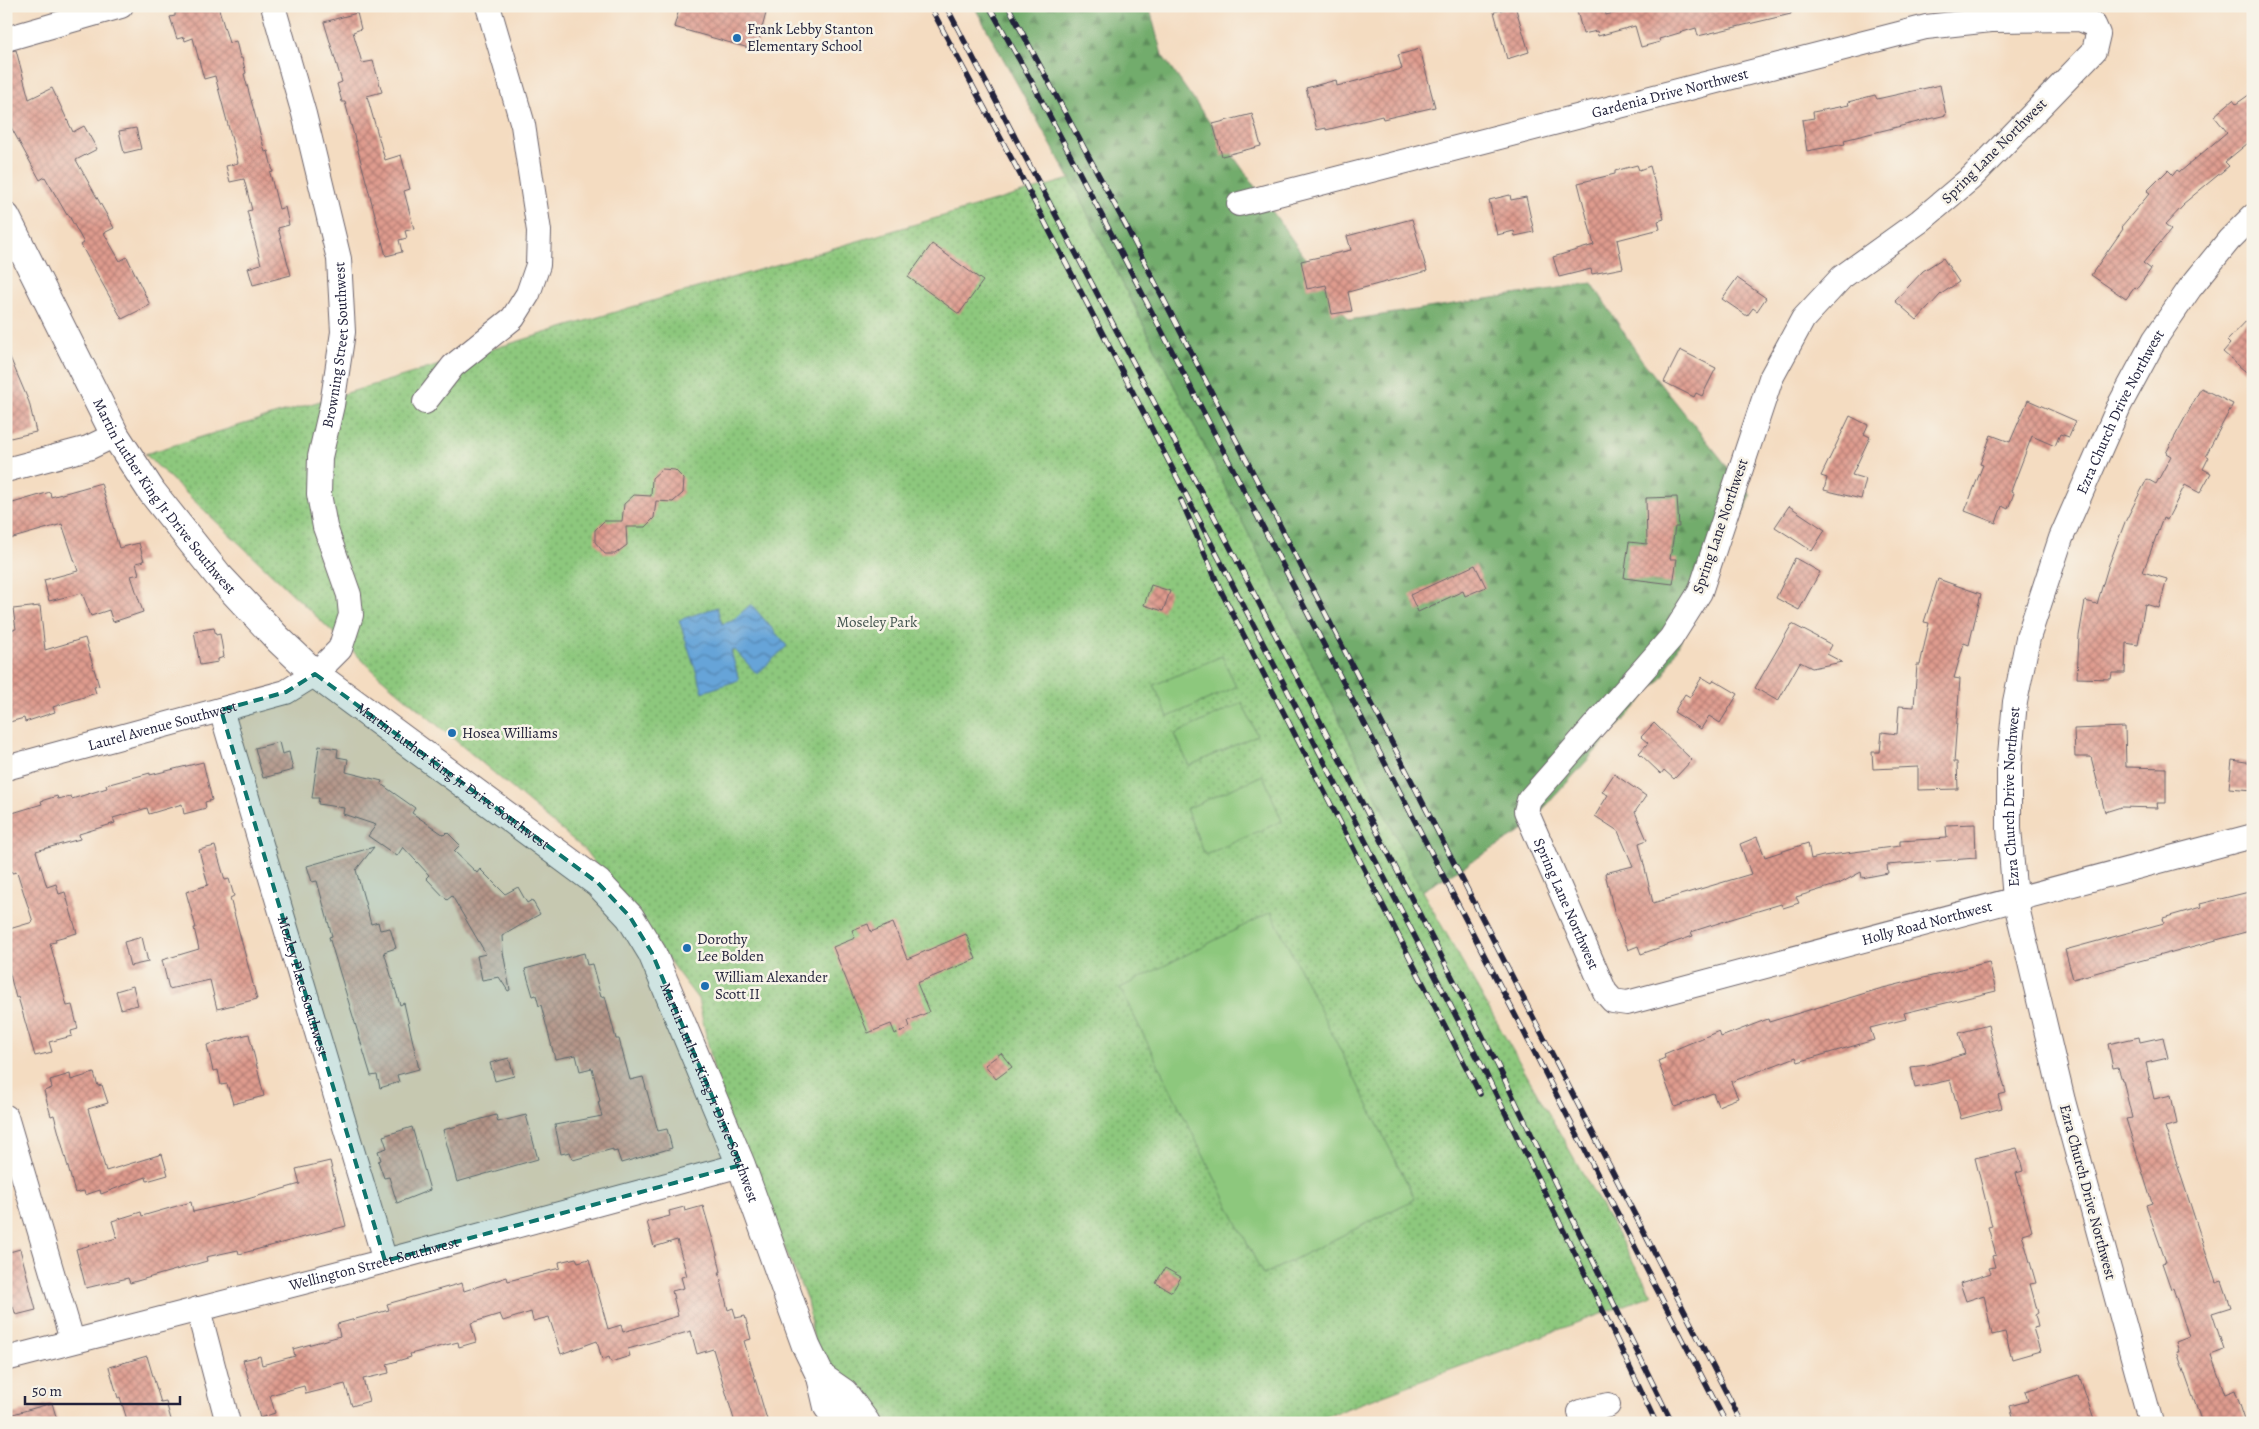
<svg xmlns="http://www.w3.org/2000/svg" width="2259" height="1429" viewBox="0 0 2259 1429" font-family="Alegreya,serif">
  <defs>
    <pattern id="forest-firs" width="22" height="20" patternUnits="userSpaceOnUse" patternTransform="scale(1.25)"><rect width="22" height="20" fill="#72ac6c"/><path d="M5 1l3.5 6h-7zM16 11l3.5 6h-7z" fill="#5d8c5a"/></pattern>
    <pattern id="park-dots" width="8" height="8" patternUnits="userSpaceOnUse" patternTransform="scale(1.25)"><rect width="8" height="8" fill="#8dc87d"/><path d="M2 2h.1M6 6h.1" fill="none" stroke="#73a268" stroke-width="1.8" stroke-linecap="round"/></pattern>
    <pattern id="water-waves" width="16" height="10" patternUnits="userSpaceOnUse" patternTransform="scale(1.25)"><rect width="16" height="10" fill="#66a4d8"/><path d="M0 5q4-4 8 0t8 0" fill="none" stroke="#5485b0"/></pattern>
    <pattern id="building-cross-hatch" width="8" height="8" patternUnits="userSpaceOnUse" patternTransform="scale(1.25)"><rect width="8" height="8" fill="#df9b8e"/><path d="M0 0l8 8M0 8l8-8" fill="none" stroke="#b47e75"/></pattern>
  </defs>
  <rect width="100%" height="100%" fill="#f7f3e8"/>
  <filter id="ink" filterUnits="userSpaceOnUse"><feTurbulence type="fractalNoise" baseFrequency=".02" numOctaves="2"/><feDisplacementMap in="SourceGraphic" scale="10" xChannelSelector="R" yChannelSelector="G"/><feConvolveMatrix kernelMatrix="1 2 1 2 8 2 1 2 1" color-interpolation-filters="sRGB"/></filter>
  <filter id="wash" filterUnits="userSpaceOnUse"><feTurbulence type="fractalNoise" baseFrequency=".0096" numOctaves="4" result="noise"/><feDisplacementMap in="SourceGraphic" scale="20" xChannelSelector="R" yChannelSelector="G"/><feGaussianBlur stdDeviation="1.12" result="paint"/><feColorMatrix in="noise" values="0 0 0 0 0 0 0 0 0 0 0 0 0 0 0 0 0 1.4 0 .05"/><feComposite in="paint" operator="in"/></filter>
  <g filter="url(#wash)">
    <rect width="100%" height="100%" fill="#f4dcc1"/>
    <!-- forest -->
    <path fill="url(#forest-firs)" stroke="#4a6754" d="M974 6H1149L1162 55 1349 320 1592 283 1641 359 1751 496 1663 677 1524 830 1422 891 1265 567 1070 179Z"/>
    <!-- park -->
    <path fill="url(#park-dots)" stroke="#58755c" d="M1070 179 1265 567 1422 891 1652 1295 1308 1423H832L827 1419 807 1300 720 1098 698 999 584 849 377 674 145 454 625 309Z"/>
    <!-- pitch -->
    <path fill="#8dc87d" stroke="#58755c" d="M1222 656 1236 687 1168 717 1154 685Z
      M1242 703 1257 735 1189 766 1175 734Z
      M1263 775 1282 821 1205 855 1186 809Z
      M1271 912 1415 1199 1263 1275 1120 988Z"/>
    <!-- water -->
    <path fill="url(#water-waves)" stroke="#44638a" d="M751 604 787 646 757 674 735 650 731 651 739 680 703 692 679 620 717 607 722 624 732 621Z"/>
    <g id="blocks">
      <!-- building -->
      <path fill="url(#building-cross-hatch)" d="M199 6H218L229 43 236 41 240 58H242L246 73 244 74 265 152 268 151 273 172 270 173 279 209 285 207 289 225 278 228 291 275 253 285 248 268 261 264 247 211 252 210 244 179 230 182 226 166 238 163 215 76 204 79 193 38 185 41 184 37 177 39 170 17 175 16V13Z
        M680 6H768L756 50 674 27Z
        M1515 6 1529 52 1507 59 1494 12Z
        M1596 6H1604L1606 15 1638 6H1790L1791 14 1698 36 1696 28 1659 39 1660 42 1641 47 1635 26 1598 36 1597 31 1583 34 1577 11Z
        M357 13 361 29 353 32 362 63 373 61 382 92 367 96 385 160 401 155 410 189 404 191 414 229 405 231 407 238 399 240 402 252 386 256 345 102H342L337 84 342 82 324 22Z
        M1420 49 1435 107 1383 119 1382 116 1326 130V128L1317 130 1306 88 1336 80 1337 86 1402 69 1398 55Z
        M16 50 29 99 52 88 73 132 84 126 97 149 76 160 114 228 104 233 120 261 127 257 150 305 122 319 81 245 84 243 68 214 67 215 45 177 40 180 6 118V52Z
        M1940 85 1946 115 1844 140 1845 144 1807 151 1802 120 1814 118 1813 112 1849 105 1848 102 1875 95 1877 99Z
        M2253 92V139L2225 162 2229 166 2183 204 2184 205 2165 225 2171 230 2143 263 2151 269 2137 289 2135 287 2126 299 2091 275 2123 229 2121 227 2150 193 2147 191 2168 170 2173 175 2177 170 2180 172 2227 132 2214 116 2233 100 2236 104Z
        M1252 114 1261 146 1222 156 1213 124Z
        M136 128 141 149 124 153 119 131Z
        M1637 165 1639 170 1650 166 1664 219 1658 221 1660 229 1617 240 1623 268 1592 274 1591 269 1559 277 1553 257 1594 245 1578 183 1615 174V171Z
        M1510 195 1511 200 1526 197 1534 232 1515 236 1514 231 1497 235 1489 200Z
        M1412 219 1427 271 1348 292 1352 311 1332 314 1326 285 1307 289 1301 261 1351 250 1347 236Z
        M932 244 983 281 959 314 908 277Z
        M1943 258 1959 282 1941 294 1917 320 1895 301 1923 271Z
        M1737 278 1766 298 1757 311 1753 308 1747 316 1722 299Z
        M2253 314V378L2223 352 2230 344 2227 341Z
        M6 348 29 402 36 432 6 439Z
        M1680 350 1716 368 1702 396 1696 393 1694 397 1664 382Z
        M2201 388 2233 404 2206 455 2209 457 2203 469 2211 473 2200 493 2185 485 2167 520 2163 518 2143 572 2167 579 2159 608 2145 604 2138 645 2126 643 2125 673H2112L2111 679 2077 678 2079 636 2085 601 2097 604 2108 567 2125 522 2147 479 2156 484 2171 456 2166 453Z
        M2028 400 2076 421 2069 437 2060 434 2055 446 2032 436 2011 491 2014 493 2008 509 2002 506 1996 523 1965 511 1983 465 1980 464 1991 435 2010 442Z
        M1850 416 1868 425 1864 434 1870 437 1852 475 1866 479 1861 499 1824 490 1827 478 1821 476Z
        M662 469 675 470 684 479 683 493 673 502 656 501 654 518 645 527H626L627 545 615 554H605L595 542V530L604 521H622L624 504 634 495 651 496 652 478Z
        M101 483 119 548 139 543 144 561 136 563 139 574 131 576 143 612 113 622 109 610 91 616 82 593 49 601 44 580 78 571 62 524 6 540V505L50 492 51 497Z
        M1677 497 1679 527H1675L1670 559H1677L1673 584 1624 578 1629 542 1647 544 1646 498Z
        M1789 506 1825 530 1812 551 1775 527Z
        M1795 558 1820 572 1799 610 1776 598Z
        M1475 565 1486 587 1465 596 1463 591 1418 612 1410 595Z
        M1938 579 1981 594 1969 645 1964 643 1954 678 1960 679 1954 762H1957L1958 789 1918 790V767L1873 769 1872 752H1880L1882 732 1897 734 1899 706 1914 707 1917 665H1920L1929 623 1924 622Z
        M1151 585 1170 591 1163 611 1144 605Z
        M40 606 45 650 85 638 99 686 94 687 96 693 53 707 55 712 25 722 24 718 6 723V631L16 629 13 609Z
        M1792 624 1832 645 1827 654 1842 662 1812 668 1800 662 1778 701 1755 688Z
        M214 628 216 635 220 634 224 657 218 659V662L200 665 194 631Z
        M1702 677 1712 683 1714 680 1738 694 1720 723 1709 716 1701 729 1674 712 1685 694 1690 697Z
        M1654 723 1692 760 1674 779 1664 770 1661 774 1639 753 1648 743 1641 737Z
        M2125 727 2126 767 2166 768V803H2157L2158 808 2121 807 2105 812 2091 757H2075L2074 729Z
        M279 742 282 754 289 752 293 770 263 778 255 748Z
        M319 746 338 749 337 757 348 759 346 772 382 781 381 784 415 808 412 813 444 835 447 832 460 845 454 851 477 873 480 869 505 894 518 887 527 903 532 900 540 914 502 936 503 952 510 990 508 991 499 977 482 980 477 956 486 954 452 896 447 900 426 878 429 875 403 847 397 856 368 836 376 825 343 814 344 808 318 804 319 798H312Z
        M2232 760 2253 763V790L2229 788Z
        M203 762 212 800 205 802 206 808 184 814 182 804 149 814 147 808 113 818 115 823 79 834 80 839 36 851 47 887 56 884 59 894 65 892 77 933 55 939 56 942 50 943 67 1006 72 1005 78 1029 71 1031 72 1036 49 1042 52 1052 35 1056 18 997 16 998 6 959V930L33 922 17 872 12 873 6 855V815L42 804 41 801 57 796 58 799 71 796 72 799 107 788 106 785 150 773V775Z
        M1614 774 1646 796 1635 812 1647 840 1639 843 1653 903 1751 874 1740 844 1757 837 1765 857 1808 843 1811 859 1823 856 1900 846V841L1947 838 1946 825 1975 824 1976 858 1887 865 1888 873 1862 878 1861 872 1839 884 1796 897 1799 903 1783 908 1781 904 1728 920 1691 932 1693 936 1641 954 1638 946 1628 950 1615 915 1605 873 1633 866 1618 831 1595 816 1608 795 1602 792Z
        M215 846 225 880 229 879 234 896 230 898 257 999 217 1009 210 980 169 989 162 960 199 949 194 928H196L186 892 208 885 199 850Z
        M374 847 356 870 371 924 378 922 380 930 390 928 396 948 384 952 400 1005 404 1003 419 1069 397 1075 399 1082 380 1088 377 1075 371 1076 329 937 332 936 317 881 312 882 307 866Z
        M2253 891V930L2073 979 2065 950 2164 923 2163 918 2201 907 2200 904Z
        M893 923 907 959 966 934 976 959 917 983 929 1012 908 1021 910 1027 895 1034 891 1024 868 1033 833 947 855 938 852 930 868 924 871 932Z
        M142 937 148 962 130 966 124 942Z
        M584 953 587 965 592 964 601 997 605 996 616 1039H619L630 1080 643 1077 658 1131 667 1129 672 1148 621 1163 617 1151 613 1152V1149L573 1160 570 1152 561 1154 555 1125 602 1116 598 1102 600 1101 592 1068 580 1071 576 1055 555 1059 541 1005 539 1006 536 995 533 996 525 969Z
        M1989 962 1996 991 1904 1013 1906 1019 1870 1028 1874 1040 1798 1062 1796 1057 1731 1082 1738 1098 1718 1106 1713 1093 1675 1107 1658 1061 1665 1058 1664 1054 1719 1031 1721 1037 1768 1019 1769 1022 1879 989Z
        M133 986 138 1005 121 1009 116 991Z
        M1988 1025 2006 1093 1998 1095 2002 1108 1961 1119 1950 1080 1915 1088 1911 1067 1928 1065 1965 1054 1959 1033Z
        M249 1034 264 1096 233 1104 227 1084 221 1085 218 1070 213 1071 207 1045Z
        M2139 1037 2140 1042 2163 1037 2168 1058 2146 1063 2154 1099 2171 1095 2177 1124 2165 1127 2216 1283 2222 1281 2231 1307 2212 1313 2224 1350 2211 1355 2225 1394 2235 1390 2246 1423H2202L2177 1352H2179L2176 1342 2189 1337 2173 1288 2171 1289 2162 1263 2166 1262 2146 1205 2152 1203 2126 1119 2132 1118 2123 1080H2122L2118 1067 2113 1068 2108 1044Z
        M1001 1053 1012 1067 996 1079 985 1065Z
        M509 1058 514 1076 495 1081 490 1063Z
        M94 1073 98 1086 102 1085 108 1103 88 1109 106 1171 162 1154 168 1175 147 1181 146 1177 101 1194 100 1190 85 1195 84 1191 75 1193 54 1115 51 1116 44 1091 52 1088 50 1080 70 1074 71 1080Z
        M496 1115 498 1122 526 1115 538 1159 457 1182 443 1130Z
        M412 1127 430 1190 397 1203 389 1177 384 1178 378 1161 381 1160 378 1151 387 1148 383 1136Z
        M2017 1148 2023 1171 2016 1173 2032 1231 2022 1234 2036 1283 2030 1284 2038 1313 2035 1315 2038 1327 2033 1328 2040 1351 2012 1359 2005 1332 1992 1335 1984 1295 1966 1301 1960 1283 1991 1273 1989 1268 1995 1267 1992 1256 1996 1255 1988 1227 1992 1226 1975 1158Z
        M330 1161 346 1226 255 1250 239 1254 238 1250 206 1257 207 1261 130 1283 128 1278 86 1288 76 1249 117 1238 112 1221 141 1212 142 1216 191 1202 193 1212 244 1200 300 1184 296 1169Z
        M703 1206 717 1254 721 1272H719L728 1310 733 1308 736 1318 745 1316 751 1339 744 1341 768 1423H735L713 1349 697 1354 691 1331 628 1349 630 1356 611 1362 609 1357 602 1360 597 1341 561 1354 549 1317 533 1321 531 1312 503 1321 500 1314 471 1323 476 1342 459 1347 458 1342 410 1354 411 1357 387 1364 389 1373 363 1379 369 1401 352 1406 345 1384 306 1394 304 1386 270 1395 275 1413 260 1418 243 1360 260 1356 262 1365 295 1356 293 1349 340 1336 337 1324 389 1310 387 1304 462 1283 464 1291 507 1277 508 1281 560 1268 559 1262 576 1258 578 1262 589 1259 608 1329 621 1325 623 1332 678 1316 672 1291 684 1288 681 1277 687 1276 677 1240 654 1247 647 1222 670 1216 669 1211 684 1207 685 1211Z
        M20 1249 36 1310 16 1315 13 1307 6 1309V1253Z
        M1165 1268 1181 1277 1172 1292 1156 1283Z
        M147 1356 161 1403 166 1402 172 1423H128L120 1397 118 1398 109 1367Z
        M2079 1375 2095 1423H2015L2010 1406 2028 1401 2025 1391Z
        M52 1403 58 1423H6V1416Z"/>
    </g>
  </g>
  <g filter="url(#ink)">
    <use href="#blocks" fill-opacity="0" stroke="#6c636a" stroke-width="1"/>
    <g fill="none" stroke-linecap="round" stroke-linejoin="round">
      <!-- minor casing -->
      <g stroke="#6c636a" stroke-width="26">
        <g id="minor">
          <path d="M6 39 121 6"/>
          <path id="s1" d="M1239 204 1926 27 1991 20 2080 19 2094 25 2098 34 2094 51 1971 178 1920 221 1842 277 1803 319 1771 378 1700 592 1671 638 1529 800 1526 811 1605 992 1613 1001 1627 1003 2253 836"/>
          <path d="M425 402 453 366 513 318 528 294 538 265 539 231 523 125 488 6"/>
          <path d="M6 470 88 448 115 435"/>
          <path id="s2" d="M221 710 385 1261"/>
          <path id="s3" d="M6 768 286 692 315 674 340 649 351 615 349 595 325 527 319 494 320 457 332 405 343 332 339 259 304 114 273 6"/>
          <path d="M6 1117 72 1340"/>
          <path d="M198 1309 228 1423"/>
          <path id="s4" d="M6 1359 385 1261 741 1165"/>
          <path d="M1583 1423 1580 1412 1608 1405"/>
          <path id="s5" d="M2151 1423 2063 1101 2015 899 2009 828V765L2015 702 2028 638 2061 538 2120 404 2155 339 2190 288 2229 240 2253 216"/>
        </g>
      </g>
      <!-- secondary casing -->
      <g stroke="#6c636a" stroke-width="30">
        <g id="secondary">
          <path id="s6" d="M6 217 115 435 152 492 218 575 278 639 315 674 598 883 630 917 652 953 741 1165 806 1346 821 1377 828 1407 841 1423"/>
          <path d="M821 1377 844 1393 866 1423"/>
        </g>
      </g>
      <!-- minor -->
      <use href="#minor" stroke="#fff" stroke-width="24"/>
      <!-- secondary -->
      <use href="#secondary" stroke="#fff" stroke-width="28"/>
      <!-- rail casing -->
      <g stroke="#22223b" stroke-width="5.5">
        <path id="rail" d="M930 6 1023 180 1485 1072 1595 1294 1656 1423
          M946 6 1215 518 1497 1064 1672 1423
          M989 6 1033 84 1112 235 1726 1423
          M1008 6 1126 226 1742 1423
          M1181 500 1221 591 1480 1094"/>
      </g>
      <!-- rail -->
      <use href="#rail" stroke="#f7f3e8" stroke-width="4" stroke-dasharray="11" stroke-linecap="butt"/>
    </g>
  </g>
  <!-- marked area -->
  <path fill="#0f766e" fill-opacity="0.2" stroke="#0f766e" stroke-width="4" stroke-dasharray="10 6" stroke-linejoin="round" d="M315 674 598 883 630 917 652 953 741 1165 385 1261 221 710 286 692Z"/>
  <!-- markers -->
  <g fill="#1f6fb2" stroke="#f7f3e8" stroke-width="2">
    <circle cx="737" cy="38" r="5"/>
    <circle cx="452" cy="733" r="5"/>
    <circle cx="687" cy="948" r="5"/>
    <circle cx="705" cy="986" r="5"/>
  </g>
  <g text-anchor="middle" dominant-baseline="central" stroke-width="5" stroke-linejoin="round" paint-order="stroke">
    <!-- poi labels -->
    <g font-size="15" fill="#22223b" stroke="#f7f3e8" text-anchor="start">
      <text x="747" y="29">Frank Lebby Stanton<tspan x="747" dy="17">Elementary School</tspan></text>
      <text x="462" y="733">Hosea Williams</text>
      <text x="697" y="939">Dorothy<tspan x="697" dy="17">Lee Bolden</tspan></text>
      <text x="715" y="977">William Alexander<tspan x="715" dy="17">Scott II</tspan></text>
    </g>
    <!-- street labels -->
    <g font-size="15" fill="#22223b" stroke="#f7f3e8">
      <text stroke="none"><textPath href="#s1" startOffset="445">Gardenia Drive Northwest</textPath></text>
      <text transform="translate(1994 151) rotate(-45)">Spring Lane Northwest</text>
      <text stroke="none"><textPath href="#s3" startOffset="672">Browning Street Southwest</textPath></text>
      <text stroke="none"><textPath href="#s5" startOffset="1049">Ezra Church Drive Northwest</textPath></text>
      <text stroke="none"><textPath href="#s6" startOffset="322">Martin Luther King Jr Drive Southwest</textPath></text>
      <text transform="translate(1720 526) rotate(-71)">Spring Lane Northwest</text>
      <text stroke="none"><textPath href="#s3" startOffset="162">Laurel Avenue Southwest</textPath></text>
      <text stroke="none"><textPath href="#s6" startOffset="728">Martin Luther King Jr Drive Southwest</textPath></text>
      <text stroke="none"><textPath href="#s5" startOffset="644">Ezra Church Drive Northwest</textPath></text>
      <text stroke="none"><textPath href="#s1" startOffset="1978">Spring Lane Northwest</textPath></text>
      <text stroke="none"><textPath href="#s1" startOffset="2411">Holly Road Northwest</textPath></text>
      <text stroke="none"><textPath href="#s2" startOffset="288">Mozley Place Southwest</textPath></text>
      <text stroke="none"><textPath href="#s6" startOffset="1148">Martin Luther King Jr Drive Southwest</textPath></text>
      <text transform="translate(2088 1192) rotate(75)">Ezra Church Drive Northwest</text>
      <text stroke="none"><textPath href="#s4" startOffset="380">Wellington Street Southwest</textPath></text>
    </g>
    <!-- park labels -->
    <g font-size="15" fill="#42544f" stroke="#f7f3e8">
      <text x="877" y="622">Moseley Park</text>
    </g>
  </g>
  <!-- margin -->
  <rect width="2259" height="1429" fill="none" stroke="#f7f3e8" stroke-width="25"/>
  <!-- scale -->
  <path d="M25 1396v8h155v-8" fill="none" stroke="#22223b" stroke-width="2.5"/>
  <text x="32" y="1396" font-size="15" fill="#22223b" stroke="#f7f3e8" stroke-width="4" paint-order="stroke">50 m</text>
</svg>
